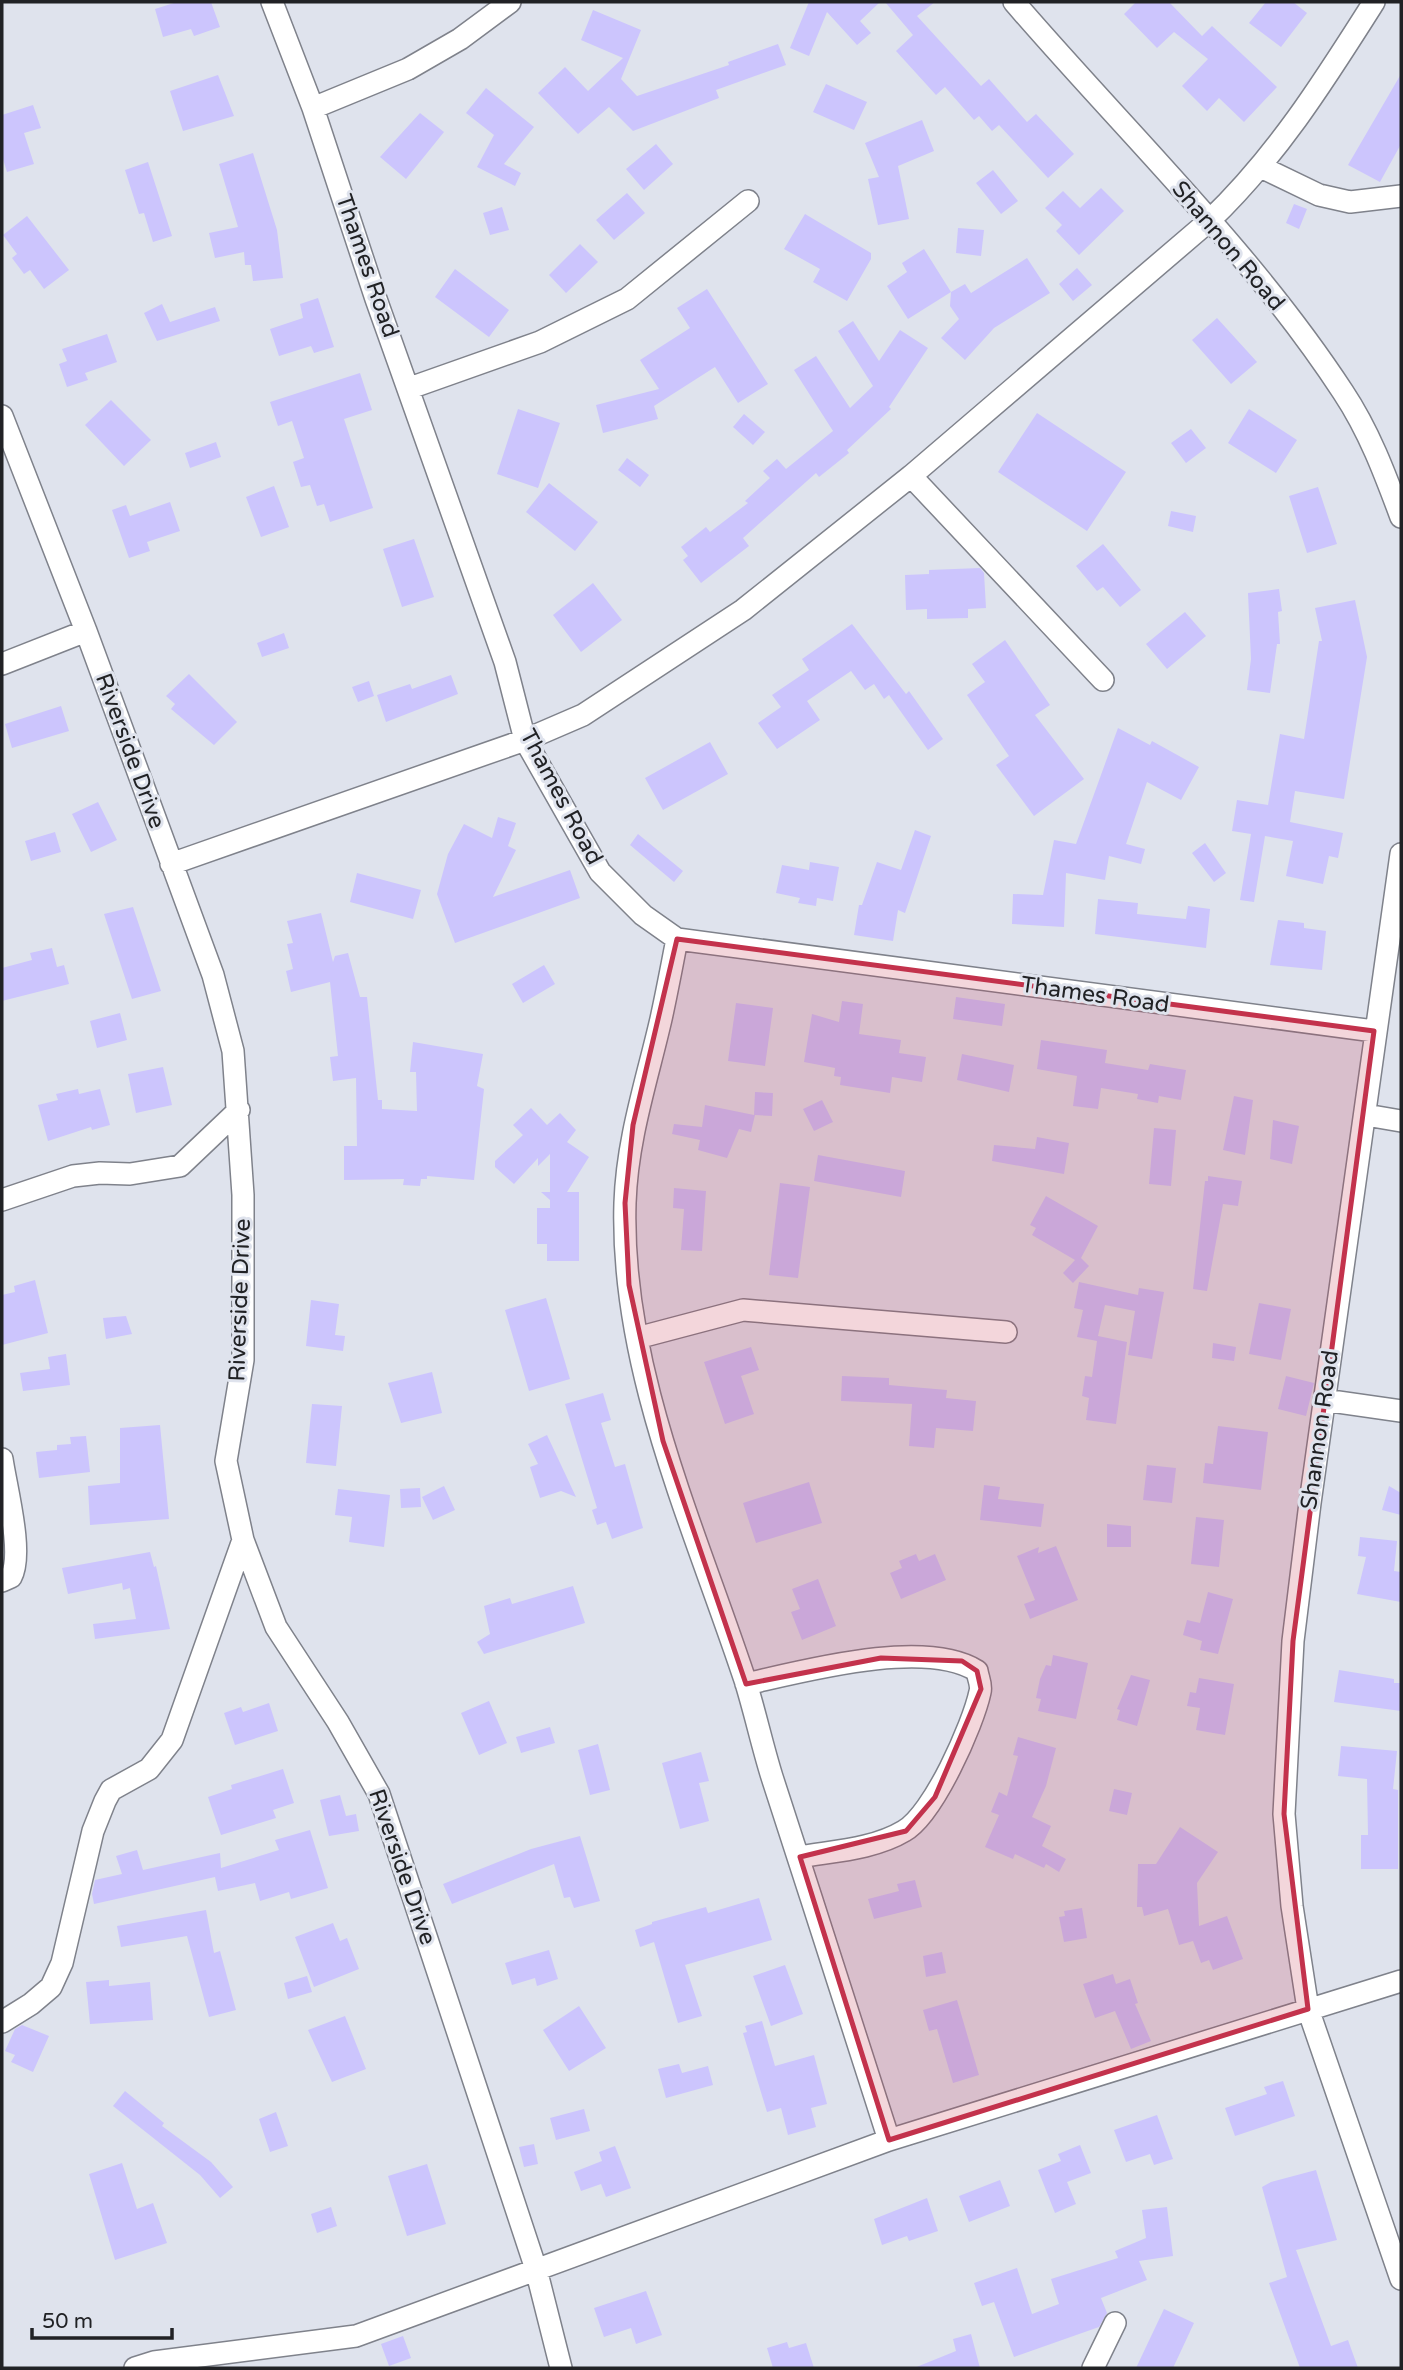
<svg xmlns="http://www.w3.org/2000/svg" width="1403" height="2370" viewBox="0 0 1403 2370" font-family="'Varela Round',sans-serif">
  <rect width="100%" height="100%" fill="#dfe3ed"/>
  <!-- building -->
  <path fill="#ccc5fd" d="M177 2H211L220 27 194 36 191 29 163 37 155 9Z
    M809 2H880L860 21 871 33 857 45 827 12 809 56 790 48Z
    M885 2H935L917 16 981 86 989 79 1027 122 1036 114 1074 154 1048 178 999 125 992 131 979 116 974 120 945 87 936 95 896 51 913 35Z
    M1136 2H1169L1202 36 1212 26 1277 87 1244 122 1219 98 1207 111 1182 86 1208 59 1174 32 1157 48 1124 14Z
    M1266 2H1293L1307 13 1281 47 1249 23Z
    M593 10 641 30 621 79 637 96 729 65 728 62 778 44 786 65 716 90 719 98 633 131 609 107 578 134 538 93 565 67 588 91 623 58 581 40Z
    M1401 74V144L1380 182 1348 165Z
    M218 75 234 116 183 131 170 91Z
    M826 84 867 102 854 130 813 112Z
    M486 88 534 127 504 164 521 173 515 186 477 167 494 135 466 113Z
    M33 105 41 128 24 133 34 164 7 172 2 156V115Z
    M420 113 444 132 406 179 380 157Z
    M922 120 934 151 898 166 909 219 878 225 868 179 879 177 865 143Z
    M656 144 673 164 644 190 626 169Z
    M253 153 277 230 283 278 253 281 251 265H245L244 252 215 258 209 233 238 227 219 164Z
    M148 162 172 236 153 242 144 213 139 214 125 170Z
    M993 170 1018 201 1001 214 976 183Z
    M1101 188 1124 211 1079 255 1056 231 1062 225 1045 208 1063 191 1080 208Z
    M627 193 645 213 614 240 596 220Z
    M1294 204 1307 209 1299 229 1286 223Z
    M502 207 509 230 490 235 483 213Z
    M805 214 871 253V259L847 301 813 282 820 269 784 249Z
    M27 216 69 270 44 289 30 270 24 274 12 258 17 254 3 235Z
    M958 228 984 230 981 256 956 253Z
    M580 244 598 262 566 293 549 275Z
    M924 249 951 292 908 319 887 286 907 272 902 263Z
    M1027 258 1050 293 994 328 965 360 941 338 959 319 950 306 951 292 965 284 971 293Z
    M1077 268 1092 285 1073 301 1059 284Z
    M455 269 509 310 489 337 435 297Z
    M707 289 768 384 738 403 715 367 654 406 658 419 603 433 596 405 659 389 640 360 690 328 677 308Z
    M318 298 334 347 314 353 311 346 279 356 270 329 303 318 300 304Z
    M162 304 170 322 215 307 220 321 157 341 144 313Z
    M1217 318 1257 362 1231 384 1192 340Z
    M853 321 879 361 900 330 928 348 889 407 891 409 847 450 849 453 819 477 816 473 743 538 749 546 701 583 683 560 688 556 681 547 706 527 710 532 748 503 745 501 770 478 763 471 777 459 786 469 833 431 794 370 816 356 850 408 873 386 838 331Z
    M107 334 117 362 85 373 88 380 67 387 59 364 67 361 62 349Z
    M360 373 372 410 344 419 373 508 330 522 324 504 317 506 310 485 301 487 293 462 304 458 292 421 278 426 270 402Z
    M111 400 151 440 124 466 85 425Z
    M518 409 560 423 538 488 497 474Z
    M1249 409 1297 440 1276 473 1228 443Z
    M1037 413 1126 472 1087 531 998 472Z
    M744 414 765 432 753 445 733 427Z
    M1191 429 1206 448 1186 463 1171 443Z
    M216 442 221 457 190 468 185 453Z
    M627 458 649 475 640 487 618 470Z
    M549 483 598 522 575 551 526 512Z
    M274 486 289 527 261 537 246 497Z
    M1318 487 1337 544 1307 553 1289 496Z
    M170 502 180 531 147 542 150 551 129 558 112 510 126 505 130 516Z
    M1171 511 1196 516 1193 532 1168 526Z
    M414 539 434 597 402 607 383 549Z
    M1103 544 1141 590 1120 607 1103 587 1097 591 1076 566Z
    M980 568 984 573 986 608 968 609V618L927 619V609L906 610 905 575 929 574V570Z
    M593 583 622 620 581 652 553 615Z
    M1279 589 1282 611 1278 612 1280 644H1277L1270 693 1247 690 1251 659 1248 593Z
    M1355 600 1367 657 1344 799 1295 791 1290 822 1343 833 1338 858 1329 856 1323 884 1286 876 1293 841 1265 836 1254 902 1240 900 1251 834 1232 831 1237 800 1268 805 1280 734 1304 739 1319 641H1322L1315 608Z
    M1185 612 1206 636 1167 669 1146 644Z
    M852 624 906 694 909 691 943 739 928 750 889 695 884 699 874 684 865 690 851 671 807 701 820 720 777 749 758 723 781 707 772 695 809 670 802 659Z
    M284 633 289 648 262 657 257 643Z
    M1005 640 1050 705 1035 715 1084 779 1034 816 996 765 1009 756 967 695 985 682 972 664Z
    M189 674 237 722 214 745 171 709 175 704 166 696Z
    M451 675 458 694 386 722 377 695 410 684 412 689Z
    M369 681 374 696 358 702 352 687Z
    M61 706 69 731 12 748 5 724Z
    M1118 728 1150 745 1152 741 1199 767 1181 800 1147 782 1126 844 1145 849 1141 864 1109 856 1105 880 1066 873 1064 927 1012 924 1013 894 1043 895 1054 840 1076 844Z
    M710 742 728 774 663 810 645 778Z
    M98 802 117 840 91 852 72 814Z
    M498 817 516 823 508 846 516 850 493 897 570 870 580 898 455 943 437 894 448 854 464 824 492 838Z
    M915 830 931 836 905 913 898 910 893 941 854 935 859 905H862L877 862 901 870Z
    M55 832 61 852 31 861 25 841Z
    M638 834 683 871 674 882 630 845Z
    M1205 843 1226 873 1214 882 1192 853Z
    M810 862 839 867 833 901 817 898 816 906 798 903 800 898 776 893 782 865 809 870Z
    M357 873 421 890 413 919 350 902Z
    M1098 899 1138 903 1137 914 1186 919 1188 906 1210 909 1206 948 1095 934Z
    M133 907 161 991 132 999 104 914Z
    M321 913 333 962 335 956 348 953 360 997H367L378 1100H382V1109L417 1111 416 1072H410L413 1042 483 1054 477 1086 484 1089 474 1180 427 1176V1179H421L420 1186 403 1185 404 1179 344 1180V1146H357L356 1078 333 1081 330 1057 338 1056 330 982 291 992 286 971 293 969 287 944 293 943 287 921Z
    M1278 920 1304 923V928L1326 931 1322 970 1270 965Z
    M52 948 57 967 64 965 69 984 2 1001V968L32 960 30 953Z
    M544 965 555 984 523 1003 512 984Z
    M956 997 1005 1004 1002 1026 953 1019Z
    M842 1001 863 1004 859 1034 901 1040 899 1053 926 1057 922 1082 892 1077 890 1093 840 1085 841 1077 834 1076 835 1068 804 1062 812 1014 839 1022Z
    M736 1003 773 1008 765 1066 728 1061Z
    M120 1013 127 1040 97 1048 90 1021Z
    M1041 1040 1107 1050 1105 1063 1148 1070 1150 1064 1186 1070 1181 1100 1159 1096 1158 1103 1137 1099 1138 1094 1101 1088 1098 1109 1073 1106 1077 1076 1037 1069Z
    M962 1054 1014 1065 1009 1092 957 1080Z
    M163 1067 172 1105 136 1113 128 1074Z
    M78 1089 79 1094 100 1089 110 1125 92 1130 91 1127 48 1141 38 1105 58 1100 56 1094Z
    M755 1092 773 1093 772 1116 755 1115 751 1132 739 1129 727 1158 698 1150 700 1140 672 1134 674 1124 702 1127 705 1105 754 1115Z
    M1234 1096 1253 1100 1245 1155 1223 1150Z
    M822 1100 833 1122 814 1131 803 1109Z
    M531 1108 547 1125 560 1113 576 1130 567 1142 589 1157 567 1192H579V1261H547V1244H537V1208H550V1200L541 1192H550V1154L538 1166V1158L514 1184 495 1167V1161L523 1135 513 1125Z
    M1273 1120 1299 1126 1292 1164 1270 1159Z
    M1154 1128 1176 1130 1171 1186 1149 1184Z
    M1037 1137 1069 1143 1064 1174 992 1161 994 1145 1035 1149Z
    M818 1155 905 1171 901 1197 814 1181Z
    M1208 1176 1242 1181 1238 1206 1223 1204 1207 1291 1193 1289 1205 1181H1208Z
    M780 1183 810 1187 798 1278 769 1275Z
    M674 1188 706 1191 702 1251 681 1250 684 1209 673 1208Z
    M1046 1196 1098 1226 1081 1258 1089 1266 1073 1283 1063 1273 1075 1260 1032 1235 1036 1228 1030 1225Z
    M35 1280 48 1333 2 1345V1295L15 1292 14 1286Z
    M1079 1282 1138 1295 1139 1288 1164 1292 1152 1359 1128 1355 1135 1311 1105 1305 1098 1336 1127 1342 1116 1424 1086 1420 1089 1398 1082 1396 1085 1376 1092 1377 1097 1341 1077 1337 1083 1310 1074 1308Z
    M546 1298 570 1379 529 1391 505 1310Z
    M311 1300 339 1304 335 1335 345 1336 343 1351 306 1346Z
    M1259 1303 1291 1309 1281 1360 1249 1354Z
    M126 1316 132 1334 106 1339 103 1318Z
    M1213 1343 1236 1347 1234 1361 1212 1358Z
    M751 1347 759 1370 741 1376 754 1414 725 1424 704 1362Z
    M66 1354 70 1385 23 1391 20 1373 50 1369 48 1357Z
    M432 1372 442 1413 401 1423 388 1383Z
    M842 1376 889 1378V1385L947 1390 946 1398 976 1401 973 1431 936 1428 934 1448 909 1446 912 1404 841 1401Z
    M1286 1376 1314 1383 1306 1416 1278 1409Z
    M603 1393 611 1420 601 1423 615 1467 625 1464 643 1528 612 1539 606 1522 597 1525 592 1510 597 1508 565 1404Z
    M312 1404 342 1406 336 1466 306 1463Z
    M160 1425 169 1519 90 1525 88 1486 120 1483V1428Z
    M1218 1426 1268 1432 1261 1490 1203 1483 1205 1463 1213 1464Z
    M547 1435 576 1497 561 1491 540 1498 530 1467 538 1464 528 1444Z
    M86 1436 90 1472 39 1478 36 1452 57 1450V1445L71 1444 70 1437Z
    M1147 1465 1176 1468 1172 1503 1143 1500Z
    M809 1482 822 1523 756 1543 743 1503Z
    M984 1485 1000 1487 998 1499 1044 1504 1041 1527 980 1520Z
    M444 1486 455 1510 433 1520 422 1497Z
    M1389 1486 1401 1493V1515L1382 1510Z
    M420 1488 421 1507 401 1508 400 1489Z
    M338 1489 390 1495 384 1547 349 1542 352 1517 335 1515Z
    M1196 1517 1224 1520 1219 1567 1191 1564Z
    M1107 1524 1131 1526V1547H1107Z
    M1360 1537 1397 1541 1394 1571 1401 1572V1602L1357 1594 1366 1557 1358 1556Z
    M1056 1546 1078 1600 1030 1619 1024 1604 1035 1600 1017 1556 1039 1547 1038 1553Z
    M150 1552 154 1567 156 1566 170 1629 95 1639 93 1624 136 1619 130 1588 123 1590 122 1583 68 1594 62 1568Z
    M916 1554 919 1561 935 1554 946 1580 901 1599 890 1573 902 1568 899 1561Z
    M818 1579 836 1626 802 1640 791 1612 800 1609 792 1589Z
    M573 1586 585 1623 484 1654 477 1642 490 1634 484 1606 510 1598 512 1604Z
    M1208 1592 1233 1599 1218 1654 1200 1650 1202 1641 1183 1635 1187 1620 1200 1623Z
    M1053 1655 1088 1663 1076 1719 1038 1711 1041 1699 1036 1698 1040 1679 1046 1665 1051 1666Z
    M1339 1670 1394 1679V1683H1401V1711L1334 1702Z
    M1131 1675 1150 1680 1137 1726 1117 1720 1120 1710 1117 1709Z
    M1199 1678 1234 1684 1225 1735 1196 1730 1200 1708 1187 1706 1190 1692 1196 1693Z
    M489 1701 507 1743 479 1755 461 1713Z
    M269 1703 278 1731 235 1745 224 1713 241 1707 243 1712Z
    M550 1727 555 1743 521 1753 516 1737Z
    M1018 1737 1056 1748 1046 1786 1032 1817 1051 1826 1042 1846 1066 1859 1059 1872 1046 1864 1044 1868 1015 1854 1013 1859 985 1847 999 1815 991 1812 999 1792 1007 1796 1018 1756 1013 1755Z
    M598 1744 610 1790 590 1795 578 1750Z
    M1341 1746 1397 1751 1393 1789 1398 1790V1869H1361V1835H1368L1367 1779 1338 1776Z
    M701 1752 709 1781 699 1783 709 1821 680 1829 662 1763Z
    M283 1769 294 1803 273 1810 276 1818 221 1835 208 1797 232 1789 231 1785Z
    M1114 1789 1132 1793 1127 1815 1109 1811Z
    M340 1795 346 1816 356 1814 359 1831 329 1836 320 1800Z
    M1180 1827 1218 1852 1197 1883 1199 1926 1227 1916 1243 1959 1213 1970 1209 1960 1201 1963 1193 1941 1179 1945 1168 1909 1144 1916 1142 1907H1137L1138 1864H1156Z
    M310 1830 328 1888 291 1899 289 1892 260 1901 255 1883 218 1891 215 1877 94 1904 92 1894 95 1880 122 1874 116 1856 137 1850 143 1870 220 1853 221 1868 279 1850 275 1840Z
    M580 1836 600 1901 574 1908 570 1897 564 1898 554 1864 452 1904 443 1884 531 1849Z
    M915 1880 922 1907 874 1919 868 1899 899 1891 897 1884Z
    M759 1898 772 1940 685 1965 702 2016 678 2023 654 1942 640 1947 635 1930 652 1924V1922L706 1907 708 1913Z
    M1082 1908 1087 1938 1064 1942 1059 1917 1065 1916 1064 1911Z
    M206 1910 214 1953 220 1951 236 2010 209 2017 187 1936 121 1947 117 1926Z
    M333 1923 340 1941 347 1938 359 1969 314 1987 295 1937Z
    M549 1950 558 1979 537 1986 535 1978 512 1985 505 1963Z
    M942 1952 946 1973 926 1977 923 1956Z
    M785 1965 803 2014 771 2026 753 1976Z
    M1113 1974 1116 1984 1130 1979 1138 2003 1135 2004 1151 2041 1131 2049 1115 2011 1095 2018 1083 1984Z
    M307 1976 312 1992 288 1999 284 1983Z
    M109 1980V1986L150 1982 153 2020 90 2024 86 1982Z
    M957 2000 979 2075 953 2083 937 2029 929 2031 923 2010Z
    M579 2006 606 2048 569 2071 543 2030Z
    M345 2016 366 2069 332 2082 308 2030Z
    M762 2021 775 2066 814 2055 827 2104 811 2108 816 2127 788 2135 781 2108 767 2112 743 2033 747 2032 745 2026Z
    M22 2025 49 2036 33 2072 11 2062 15 2055 5 2051 15 2029Z
    M679 2064 682 2073 708 2066 713 2085 666 2098 658 2069Z
    M1283 2081 1295 2116 1235 2136 1225 2108 1267 2094 1264 2087Z
    M125 2091 164 2123 162 2126 211 2162 233 2187 220 2198 200 2175 113 2106Z
    M584 2109 590 2131 556 2140 550 2118Z
    M276 2112 288 2146 270 2152 259 2119Z
    M1157 2115 1173 2159 1154 2165 1150 2154 1126 2162 1114 2130Z
    M534 2144 538 2164 524 2167 519 2147Z
    M1080 2145 1091 2173 1067 2182 1076 2204 1055 2213 1038 2170 1061 2161 1058 2154Z
    M615 2146 631 2188 606 2197 601 2184 581 2191 574 2172 602 2161 599 2152Z
    M122 2163 137 2209 153 2203 167 2243 115 2260 89 2174Z
    M427 2164 446 2224 407 2236 388 2176Z
    M1316 2170 1337 2240 1296 2250 1331 2346 1348 2340 1358 2368H1300L1269 2283 1287 2277 1262 2187 1271 2182Z
    M1000 2180 1010 2206 969 2222 959 2196Z
    M927 2198 938 2231 909 2241 907 2236 882 2245 874 2219Z
    M331 2207 337 2226 317 2233 311 2214Z
    M1167 2207 1173 2256 1139 2261 1147 2280 1101 2298 1107 2313 1099 2327 1014 2357 994 2302 982 2306 974 2283 1017 2268 1032 2314 1059 2304 1051 2279 1118 2258 1115 2251 1146 2238 1142 2210Z
    M646 2291 662 2335 636 2344 631 2328 604 2337 594 2308Z
    M1164 2309 1194 2323 1173 2368H1136Z
    M971 2334 980 2368H914L956 2351 953 2339Z
    M403 2336 411 2358 389 2366 381 2344Z
    M787 2342 789 2348 806 2343 814 2368H773L767 2348Z"/>
  <g fill="none" stroke-linecap="round" stroke-linejoin="round">
    <!-- street casing -->
    <g stroke="#7f828b" stroke-width="24">
      <path id="street" d="M272 2 313 108 376 299 505 662 525 740 600 872 643 915 677 939 1374 1031
        M1014 2C1124 130 1250 250 1343 392 1369 431 1385 474 1401 517
        M313 108 408 69 460 39 510 2
        M1261 167 1319 195 1350 202 1401 196
        M410 388 540 342 627 299 748 201
        M2 416 86 631 213 975 233 1051 243 1195V1360L226 1461 243 1540 276 1627 338 1722 379 1794 536 2269 561 2368
        M911 476 1103 680
        M2 664 86 631
        M1401 854 1310 1503 1293 1641 1284 1814 1292 1906 1308 2009 1401 2279
        M171 864 525 740 583 715 743 610 911 476 1209 221C1277 156 1324 81 1374 2
        M677 939C672 965 667 992 661 1019 647 1080 627 1139 625 1203 620 1368 694 1526 745 1680 755 1712 762 1745 772 1777 811 1898 851 2019 889 2140
        M1366 1115 1401 1121
        M2 1200 73 1176 100 1173 130 1174 180 1166 239 1110
        M637 1338 743 1310 1006 1332
        M1324 1400 1401 1411
        M2 1459C6 1487 24 1554 11 1577L2 1581
        M746 1684C804 1671 925 1638 977 1671 978 1678 982 1685 980 1692 973 1725 933 1815 904 1831 874 1849 834 1851 800 1857
        M2 2022 31 2004 51 1987 62 1963 93 1831 105 1801 111 1790 149 1769 172 1740 243 1540
        M135 2368 154 2362 356 2336 889 2140 1401 1981
        M1093 2368 1115 2323"/>
    </g>
    <!-- street -->
    <use href="#street" stroke="#fff" stroke-width="21"/>
  </g>
  <!-- marked area -->
  <path fill="#c3324c" fill-opacity="0.2" stroke="#c3324c" stroke-width="5" stroke-linejoin="round" d="M677 939 1374 1031 1293 1641 1284 1814 1308 2009 889 2140 800 1857 906 1831 935 1797 981 1689 977 1671 962 1661 881 1658 746 1684 663 1441 629 1285 625 1203 633 1125Z"/>
  <g text-anchor="middle" dominant-baseline="central" stroke-width="6" stroke-linejoin="round" paint-order="stroke">
    <!-- street labels -->
    <g font-size="23" fill="#212225" stroke="#dfe3ed">
      <text transform="translate(1228 246) rotate(50)">Shannon Road</text>
      <text transform="translate(367 266) rotate(71)">Thames Road</text>
      <text transform="translate(130 751) rotate(70)">Riverside Drive</text>
      <text transform="translate(561 797) rotate(62)">Thames Road</text>
      <text transform="translate(1095 995) rotate(8)">Thames Road</text>
      <text transform="translate(240 1300) rotate(-88)">Riverside Drive</text>
      <text transform="translate(1320 1430) rotate(-82)">Shannon Road</text>
      <text transform="translate(402 1867) rotate(71)">Riverside Drive</text>
    </g>
  </g>
  <!-- border -->
  <rect width="1403" height="2370" fill="none" stroke="#212225" stroke-width="7"/>
  <!-- scale -->
  <path d="M32 2328v10h140v-10" fill="none" stroke="#212225" stroke-width="3.5"/>
  <text x="42" y="2328" font-size="21" fill="#212225" stroke="#dfe3ed" stroke-width="5" paint-order="stroke">50 m</text>
</svg>
